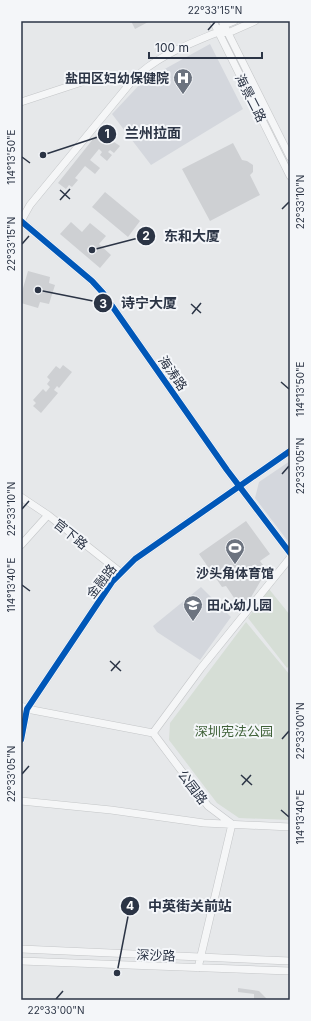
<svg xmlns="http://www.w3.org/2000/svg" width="311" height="1021" viewBox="0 0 311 1021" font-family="Inter,'Noto Sans SC',sans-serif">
  <rect width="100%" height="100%" fill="#e6e8ea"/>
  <!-- built -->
  <path fill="#d4d7dd" d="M210 44 243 109 151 165 112 114 143 81Z
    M290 461V544L255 498 259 482Z
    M201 587 231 617 200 660 157 632 153 626Z"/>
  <!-- green -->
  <path fill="#d6ded6" d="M269 589 290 615V665L287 668 248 618Z
    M246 622 290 675V820L239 818 217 803 169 740 170 723Z"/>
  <!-- building -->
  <path fill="#ced0d3" d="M131 21H150L135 29Z
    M101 129 110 136 106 142 108 144 111 140 120 146 114 153 110 150 108 152 112 155 107 161 100 155 102 152 99 149 90 160 100 168 95 174 85 166 75 178 78 180 72 187 69 185 66 189 58 183Z
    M233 143 242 160 247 161 253 165V172L250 175 260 195 210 221 182 169Z
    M105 192 140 221 128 237 92 207Z
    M71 222 82 232 90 223 106 236 99 244 111 255 100 268 60 234Z
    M28 271 50 277 49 283 55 285 49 304 40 302 38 308 21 303V295Z
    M63 365 72 372 59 388 57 386 54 390 58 393 41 413 33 406 36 403 33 400 43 389 46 392 50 387 47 384 50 380 47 377 56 366 60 369Z
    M246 521 270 554 260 561 267 570 243 611 226 586 222 587 199 554Z
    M238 988 259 991 268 1000H254V994L238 992Z"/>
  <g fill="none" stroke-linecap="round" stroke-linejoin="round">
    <!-- minor casing -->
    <g stroke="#c4c6c8" stroke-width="8">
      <path id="minor" d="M213 21 290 176
        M223 23 290 157
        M224 32 228 33 255 21
        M21 102 82 82
        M21 221 92 281 103 293 227 470 290 553
        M21 221 30 205 132 81C156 56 187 45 218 32L224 25 234 21
        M21 497 48 515 120 572
        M21 545 48 515
        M21 706 27 709 153 733 208 806 232 824 198 968
        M153 733 201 668 290 558
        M21 740 27 709 112 582 135 559 290 451
        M21 801 111 810 204 823 290 827
        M21 949 290 961
        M21 961 290 971"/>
    </g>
    <!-- minor -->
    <use href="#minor" stroke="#f5f6f7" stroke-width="7"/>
    <!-- cycleway casing -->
    <g stroke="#f4f6f9" stroke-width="8">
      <path id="cycleway" d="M21 221 92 281 103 293 227 470 290 553
        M21 740 27 709 112 582 135 559 290 451"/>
    </g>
    <!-- cycleway -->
    <use href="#cycleway" stroke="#0057b8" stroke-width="6"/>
  </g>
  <!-- ticks -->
  <path fill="none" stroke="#2b3445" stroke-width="1.5" d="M208 30 215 22M22 157 30 163M60 190 70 199M60 200 70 189M282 209 289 202M22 244 29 236M191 304 201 313M192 314 201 303M281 382 289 389M282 474 289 466M22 509 29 501M22 585 30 591M110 661 121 671M111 671 120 661M282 739 289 731M22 774 29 766M241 775 252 785M242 785 251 775M281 810 289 817M56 999 63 991"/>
  <!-- icons -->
  <defs>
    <g id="hospital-pin" transform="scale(1)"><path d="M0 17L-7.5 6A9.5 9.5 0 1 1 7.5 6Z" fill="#6c737f" stroke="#f4f6f9"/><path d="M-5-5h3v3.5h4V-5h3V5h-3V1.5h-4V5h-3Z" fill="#fff"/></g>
    <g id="stadium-pin" transform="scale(1)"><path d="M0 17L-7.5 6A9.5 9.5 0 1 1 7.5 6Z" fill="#6c737f" stroke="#f4f6f9"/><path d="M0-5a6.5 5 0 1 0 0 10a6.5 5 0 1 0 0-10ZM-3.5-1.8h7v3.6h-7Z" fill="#fff"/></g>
    <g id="school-pin" transform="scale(1)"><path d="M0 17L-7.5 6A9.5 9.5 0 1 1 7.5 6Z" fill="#6c737f" stroke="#f4f6f9"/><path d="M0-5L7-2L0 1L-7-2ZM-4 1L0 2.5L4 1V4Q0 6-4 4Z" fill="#fff"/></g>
  </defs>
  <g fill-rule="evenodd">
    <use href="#hospital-pin" x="183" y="78"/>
    <use href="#stadium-pin" x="235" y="548"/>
    <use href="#school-pin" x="193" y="605"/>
  </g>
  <g text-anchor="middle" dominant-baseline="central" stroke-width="4" stroke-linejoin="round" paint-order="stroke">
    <!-- poi labels -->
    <g font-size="13" font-weight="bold" fill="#2b3445" stroke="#f4f6f9" text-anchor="end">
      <text x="169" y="78">盐田区妇幼保健院</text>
      <text x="235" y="573" text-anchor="middle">沙头角体育馆</text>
      <text x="207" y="605" text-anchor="start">田心幼儿园</text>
    </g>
    <!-- street labels -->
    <g font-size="13" fill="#2b3445" stroke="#f4f6f9">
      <text transform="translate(251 98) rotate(63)">海景二路</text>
      <text transform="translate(173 373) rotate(55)">海涛路</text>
      <text transform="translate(71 534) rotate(39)">官下路</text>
      <text transform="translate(101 581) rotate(-52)">金融路</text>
      <text transform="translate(193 787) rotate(53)">公园路</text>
      <text transform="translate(156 955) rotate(2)">深沙路</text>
    </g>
    <!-- park labels -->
    <g font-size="13" fill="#3f6138" stroke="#f4f6f9">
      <text x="234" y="731">深圳宪法公园</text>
    </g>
  </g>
  <!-- callouts -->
  <path fill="none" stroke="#2b3445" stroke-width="1.5" d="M43 155L107 134M92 250L146 236M38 290L103 303M117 973L130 906"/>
  <g fill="#2b3445" stroke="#f4f6f9" stroke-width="1.5">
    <circle cx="43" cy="155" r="4"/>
    <circle cx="92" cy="250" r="4"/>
    <circle cx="38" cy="290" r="4"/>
    <circle cx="117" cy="973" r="4"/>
    <circle cx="107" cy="134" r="10"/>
    <circle cx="146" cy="236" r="10"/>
    <circle cx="103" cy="303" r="10"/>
    <circle cx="130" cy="906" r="10"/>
  </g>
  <g font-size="12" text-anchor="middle" font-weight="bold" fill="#fff">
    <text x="107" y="138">1</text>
    <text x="146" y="240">2</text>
    <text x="103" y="308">3</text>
    <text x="130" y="910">4</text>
  </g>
  <g font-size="14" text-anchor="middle" font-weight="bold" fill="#2b3445" stroke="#f4f6f9" stroke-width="4" stroke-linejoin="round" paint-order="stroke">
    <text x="153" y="138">兰州拉面</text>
    <text x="192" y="241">东和大厦</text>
    <text x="149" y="308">诗宁大厦</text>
    <text x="190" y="911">中英街关前站</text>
  </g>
  <!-- border -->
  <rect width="311" height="1021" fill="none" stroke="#f4f6f9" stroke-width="44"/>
  <!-- scale -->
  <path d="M149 52v6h113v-6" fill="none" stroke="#2b3445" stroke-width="2"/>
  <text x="155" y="52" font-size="12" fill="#2b3445" stroke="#f4f6f9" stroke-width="3" paint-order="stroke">100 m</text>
  <rect x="22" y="22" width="267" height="977" fill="none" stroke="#2b3445" stroke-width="1.5"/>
  <g font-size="10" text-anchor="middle" fill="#2b3445">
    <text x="215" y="14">22°33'15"N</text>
    <text transform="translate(11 157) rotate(-90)" y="4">114°13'50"E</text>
    <text transform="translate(300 202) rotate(-90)" y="4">22°33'10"N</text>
    <text transform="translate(11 244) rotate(-90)" y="4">22°33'15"N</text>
    <text transform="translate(300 389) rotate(-90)" y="4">114°13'50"E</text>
    <text transform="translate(300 466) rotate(-90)" y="4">22°33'05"N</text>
    <text transform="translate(11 509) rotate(-90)" y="4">22°33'10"N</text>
    <text transform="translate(11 585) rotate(-90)" y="4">114°13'40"E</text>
    <text transform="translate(300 731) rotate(-90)" y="4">22°33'00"N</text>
    <text transform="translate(11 774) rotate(-90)" y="4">22°33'05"N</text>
    <text transform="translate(300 817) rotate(-90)" y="4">114°13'40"E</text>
    <text x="56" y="1014">22°33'00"N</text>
  </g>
</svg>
